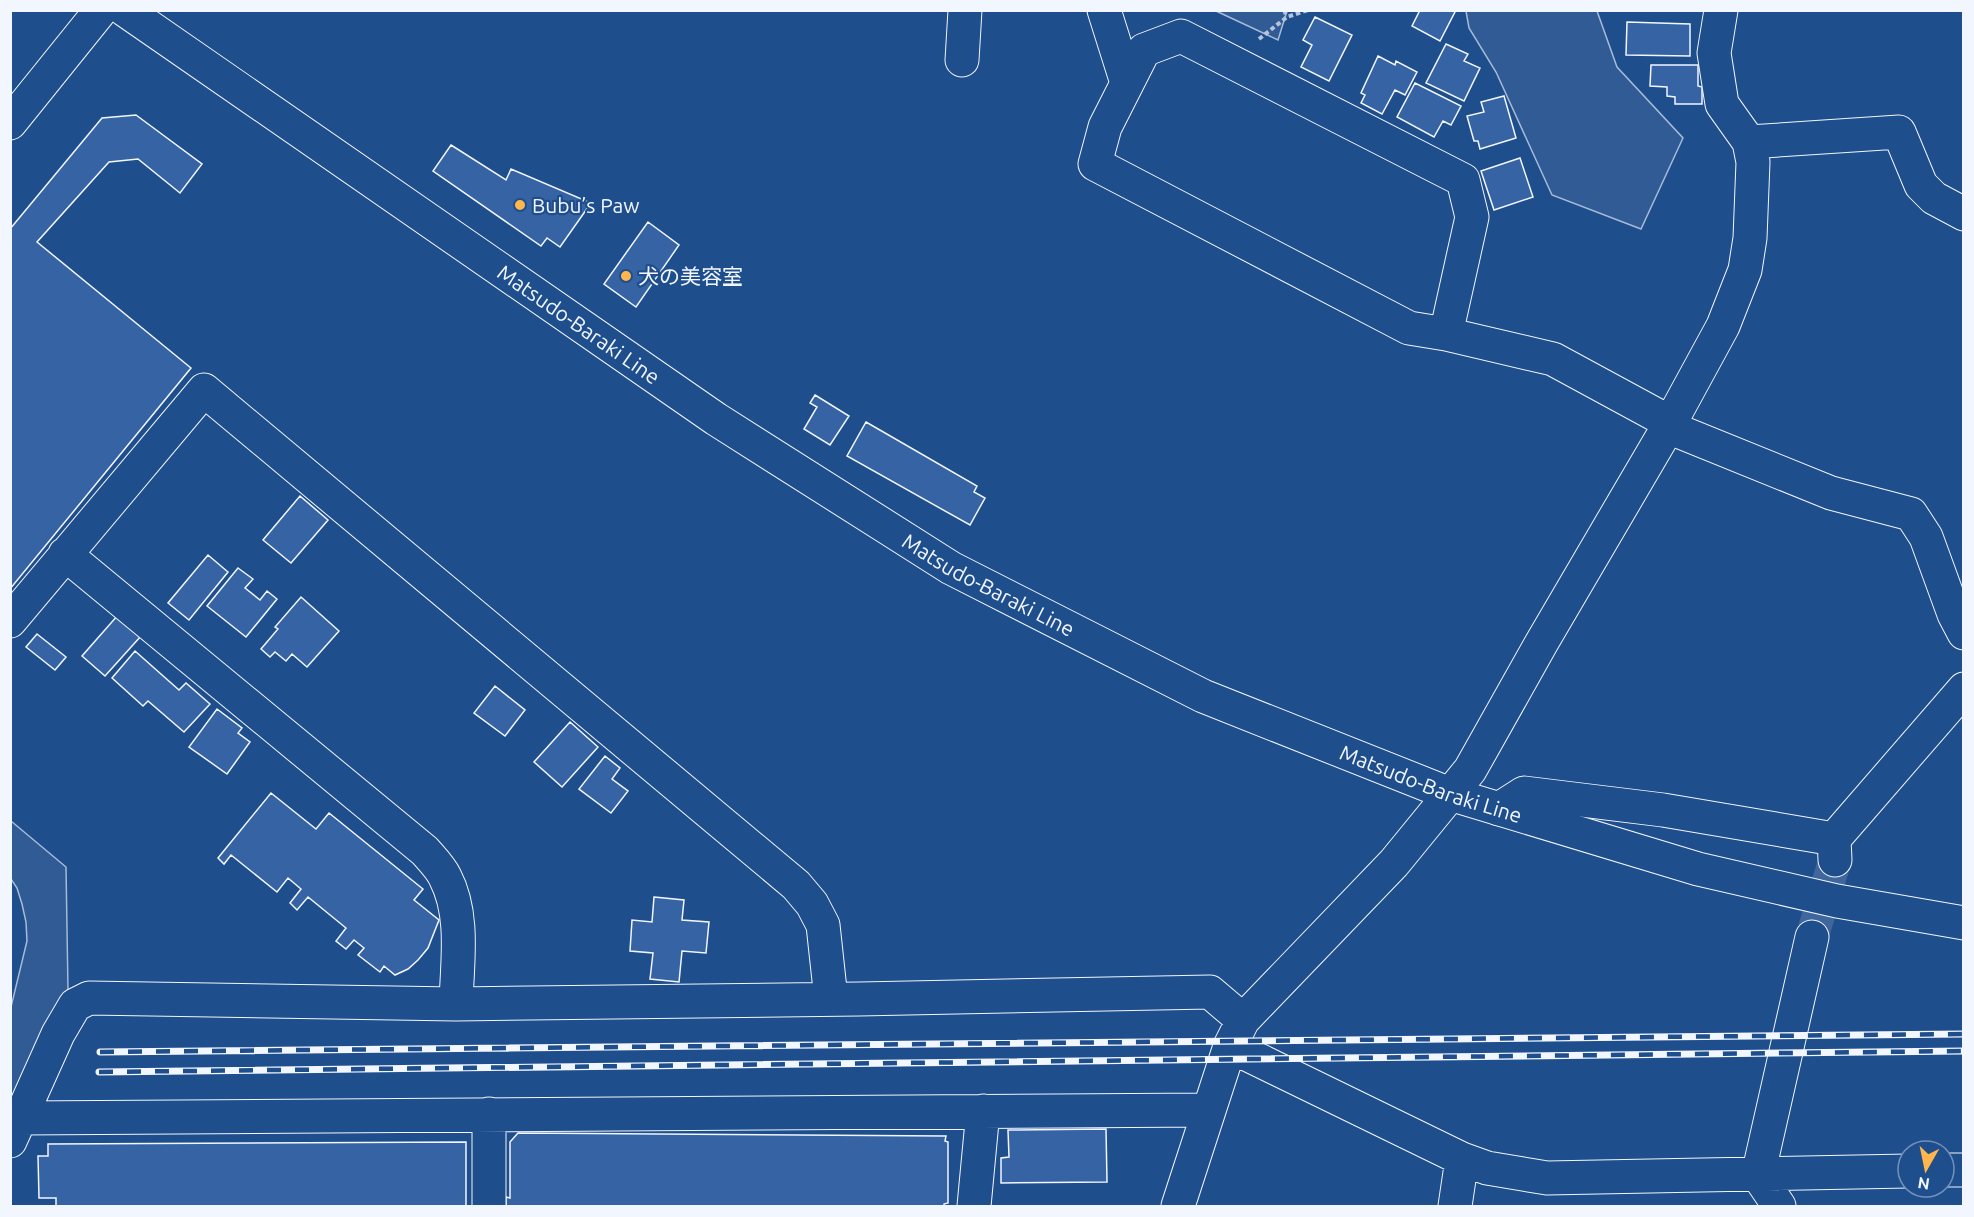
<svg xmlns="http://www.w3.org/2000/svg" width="1974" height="1217" viewBox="0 0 1974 1217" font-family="Ubuntu,'Noto Sans JP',sans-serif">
  <rect width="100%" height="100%" fill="#1f4e8c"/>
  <!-- built -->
  <path fill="#305b95" stroke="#a8bbd7" stroke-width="1.5" d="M1216 11H1287L1278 40Z
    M1466 11H1597L1617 67 1683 138 1641 229 1552 195 1496 72 1469 28Z
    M11 821 66 867 68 990 11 1109V1007L27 941 26 922 22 904 17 888 11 879Z"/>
  <!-- building -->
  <path fill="#3563a3" stroke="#f2f6ff" stroke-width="1.5" d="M1416 10H1456L1440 41 1412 26 1419 12Z
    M1315 17 1352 35 1329 81 1301 67 1312 45 1303 40Z
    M1627 22 1690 24V56L1626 55Z
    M1446 44 1468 54 1464 61 1480 68 1464 101 1426 83Z
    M1378 56 1395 65 1396 61 1417 72 1405 95 1395 90 1382 114 1361 103 1365 95 1361 93Z
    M1651 65H1698V86L1702 87V104H1675V97L1667 96V87L1650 86Z
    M1415 83 1461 106 1451 125 1443 121 1434 137 1397 117Z
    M1504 96 1516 138 1480 149 1478 141H1474L1467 116 1484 112 1481 102Z
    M136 115 202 164 180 193 138 159 109 162 37 242 191 368 10 589V229L102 118Z
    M451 145 506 180 511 169 591 203 560 247 547 238 541 246 433 171Z
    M1520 158 1533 197 1494 210 1481 171Z
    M648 222 679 245 636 307 604 284Z
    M815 395 849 416 830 445 804 429 817 407 810 403Z
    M866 422 977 486 974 492 985 498 970 525 847 456Z
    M300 496 328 520 291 563 263 540Z
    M208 555 228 572 189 620 168 603Z
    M238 568 253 579 245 588 260 600 267 591 277 599 246 637 207 606Z
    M301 597 339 631 307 667 292 654 286 661 275 652 270 657 261 649 278 629 275 627Z
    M118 615 141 636 105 676 82 656Z
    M37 634 66 657 55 670 26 647Z
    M135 651 179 690 186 683 210 704 184 732 148 701 143 706 112 678Z
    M495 686 525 710 505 736 474 713Z
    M217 709 242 728 238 733 250 742 227 774 189 747Z
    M570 722 598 747 562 787 534 762Z
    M605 756 620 768 612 779 628 791 611 813 579 789Z
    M271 793 316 829 329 813 423 889 414 900 439 920 428 948 418 960 408 969 395 975 384 966 380 972 358 955 364 948 354 940 346 949 336 941 346 928 308 897 297 910 290 903 301 889 288 878 277 892 231 855 224 864 218 858Z
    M654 897 684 900 682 920 709 922 706 953 682 951 679 982 650 979 653 953 630 951 632 920 652 922Z
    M1106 1129 1107 1182 1001 1183V1158L1009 1157 1008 1130Z
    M518 1133 946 1136 945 1141 948 1142V1203L944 1204V1206H506V1197L510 1198V1142Z
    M466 1142V1206H56V1198H39L38 1156H48V1144Z"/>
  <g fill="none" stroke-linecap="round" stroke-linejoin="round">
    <!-- minor-tunnel -->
    <path stroke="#3f679d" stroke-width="33" stroke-dasharray="33 16" stroke-linecap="butt" d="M1812 937 1835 860"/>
    <!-- minor casing -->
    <g stroke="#f2f6ff" stroke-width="35">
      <path id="minor" d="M1104 10 1127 83
        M962 60 965 10
        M10 123 101 10
        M1749 142 1899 132 1921 185 1934 198 1964 214
        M1446 334 1472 217 1463 180 1181 36 1144 50 1105 127 1095 164 1409 328 1446 334 1553 359 1671 423
        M1668 427 1831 493 1911 514 1926 537 1954 614 1964 633
        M65 554 425 851C432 859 441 868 445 877 465 915 457 963 456 1004
        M10 621 204 390 796 885 812 904 823 925 831 999
        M1499 809 1524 793 1663 810 1834 839
        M1835 860 1834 839 1964 689
        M1230 1046 1462 1159 1487 1168 1547 1178 1908 1171
        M489 1114V1206
        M21 1118 1208 1110
        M10 1141 58 1034 75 1005 89 998 456 1004 859 999 1210 992 1243 1020
        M1944 1170H1964
        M974 1206 983 1111
        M1178 1206 1230 1046 1243 1020 1394 863 1470 770 1542 642 1668 427 1723 326 1745 270 1750 238 1753 162 1749 142 1722 104 1714 53 1721 10
        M1455 1206 1462 1159
        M1779 1206 1758 1175 1812 937"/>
    </g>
    <!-- major casing -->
    <g stroke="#f2f6ff" stroke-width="35">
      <g id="major">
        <path id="s1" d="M125 10 716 419 951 568 1203 696 1450 794 1698 869 1837 901 1964 923"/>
      </g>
    </g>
    <!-- path -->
    <path stroke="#b3c4dc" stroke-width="4" stroke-dasharray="4.5 3" stroke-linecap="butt" d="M1284 10 1287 17
      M1259 39 1287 17 1308 10"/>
    <!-- minor -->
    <use href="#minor" stroke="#1f4e8c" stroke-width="33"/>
    <!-- major -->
    <use href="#major" stroke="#1f4e8c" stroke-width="33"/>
    <!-- rail casing -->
    <g stroke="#f2f6ff" stroke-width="7">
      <path id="rail" d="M100 1052 1964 1034
        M99 1072 1964 1051"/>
    </g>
    <!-- rail -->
    <use href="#rail" stroke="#1f4e8c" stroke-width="4.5" stroke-dasharray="14" stroke-linecap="butt"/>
  </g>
  <!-- markers -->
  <g fill="#ffb74d" stroke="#1f4e8c" stroke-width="2">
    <circle cx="520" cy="205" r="6"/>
    <circle cx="626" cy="276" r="6"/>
  </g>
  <g text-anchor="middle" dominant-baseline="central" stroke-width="4.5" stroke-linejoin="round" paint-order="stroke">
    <!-- poi labels -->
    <g font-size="21" fill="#f2f6ff" stroke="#1f4e8c" text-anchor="start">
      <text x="532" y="205">Bubu’s Paw</text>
      <text x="638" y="276">犬の美容室</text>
    </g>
    <!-- street labels -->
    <g font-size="21" fill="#f2f6ff" stroke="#1f4e8c">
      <text stroke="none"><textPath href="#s1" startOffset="552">Matsudo-Baraki Line</textPath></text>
      <text stroke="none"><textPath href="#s1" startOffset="1038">Matsudo-Baraki Line</textPath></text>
      <text stroke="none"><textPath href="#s1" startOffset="1524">Matsudo-Baraki Line</textPath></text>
    </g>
  </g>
  <!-- border -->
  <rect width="1974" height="1217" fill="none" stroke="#f2f6ff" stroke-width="24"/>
  <!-- north arrow -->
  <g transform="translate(1926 1169) rotate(189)"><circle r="28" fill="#1f4e8c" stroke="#7391ba" stroke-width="1.5"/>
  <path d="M0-4.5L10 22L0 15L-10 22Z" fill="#ffb74d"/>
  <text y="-9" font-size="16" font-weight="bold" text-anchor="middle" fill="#f2f6ff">N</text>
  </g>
</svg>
